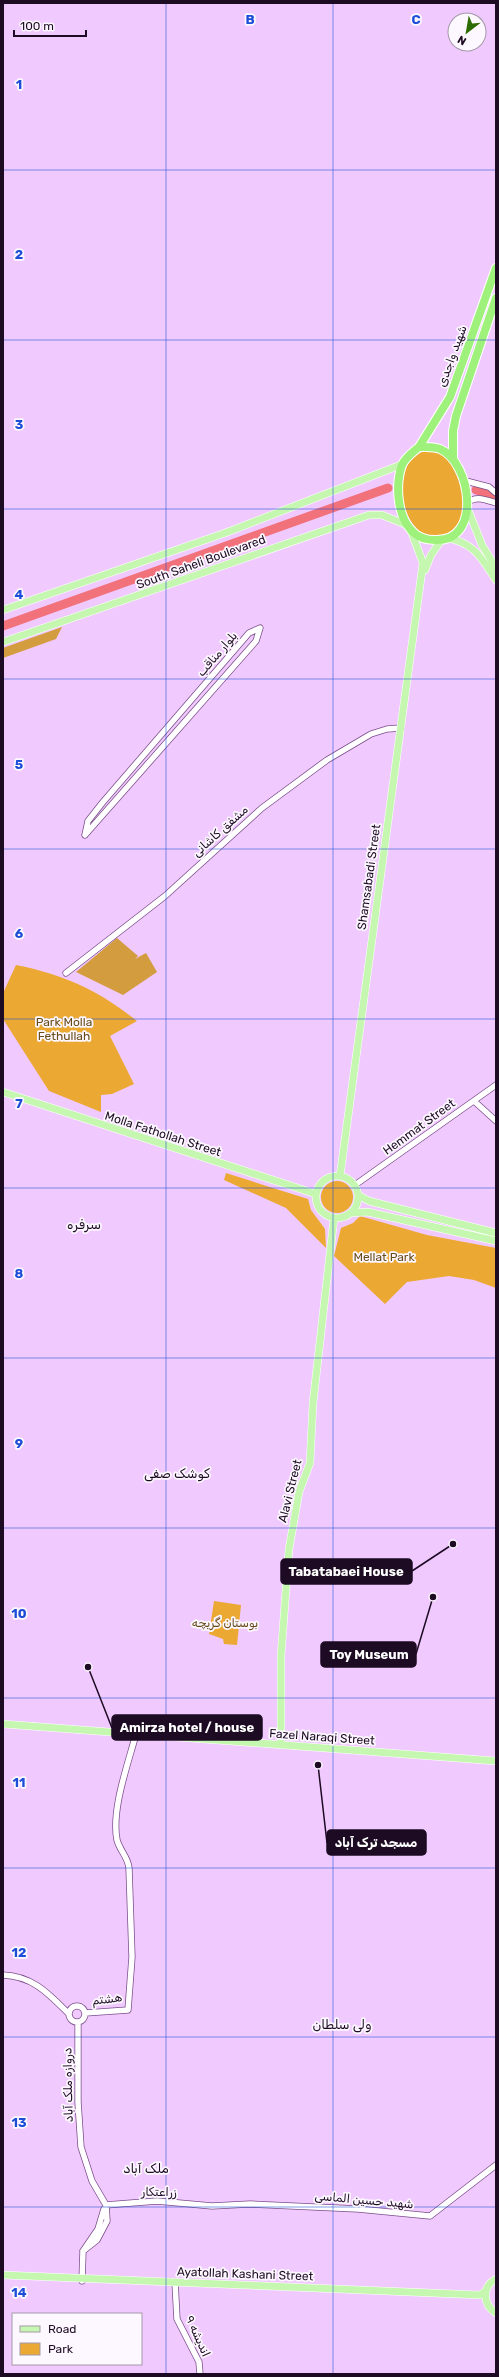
<svg xmlns="http://www.w3.org/2000/svg" width="499" height="2377" viewBox="0 0 499 2377" font-family="Rubik,'Noto Sans Arabic',sans-serif">
  <rect width="100%" height="100%" fill="#f0c9fe"/>
  <!-- green -->
  <path fill="#eba933" d="M428 450C455 452 464 486 463 510 463 519 457 527 450 532 408 560 378 463 428 450Z
    M16 965C65 975 98 990 137 1021L110 1036 134 1084 112 1094 101 1095V1112L49 1091 3 1019V993Z
    M226 1173 308 1199 311 1210 325 1229 326 1248 286 1208 224 1180Z
    M321 1197a16 16 0 1 1 32 0a16 16 0 1 1-32 0Z
    M360 1216 427 1235 496 1248V1288L474 1280 449 1276 407 1282 385 1304 334 1256 341 1228 353 1223Z
    M214 1601 241 1605 237 1645 224 1644 223 1639 209 1634Z"/>
  <!-- forest -->
  <path fill="#d39c3f" d="M62 627 56 639 3 658V648Z
    M117 938 138 956 135 959 146 953 157 972 123 995 76 972Z"/>
  <g fill="none" stroke-linecap="round" stroke-linejoin="round">
    <!-- river -->
    <path stroke="#f2727c" stroke-width="9" d="M476 490 494 495
      M3 626 388 488"/>
    <!-- minor casing -->
    <g stroke="#7b4e8a" stroke-width="7">
      <path id="minor" d="M462 480 489 487 496 493
        M467 503C476 495 486 500 496 503
        M85 835 88 821 103 802 249 633 260 628
        M85 835 256 641 260 628
        M66 973 165 896 262 808 327 760 371 734 387 729 401 728
        M474 1101 496 1121
        M355 1185 496 1085
        M3 1975C33 1976 49 1994 69 2014
        M69 2014a8 8 0 1 1 16 0a8 8 0 1 1-16 0Z
        M85 2013 128 2010 132 1957 129 1868C128 1857 120 1851 117 1840 111 1810 128 1764 136 1734
        M78 2022V2102L81 2147 92 2181 106 2205 107 2221 97 2240 83 2251
        M106 2205 157 2201 212 2206 250 2204 358 2209 430 2216 496 2165
        M82 2281 83 2251 98 2229 104 2209
        M175 2282 177 2319 199 2362 200 2374"/>
    </g>
    <!-- major casing -->
    <g stroke="#fff" stroke-width="8">
      <path id="major" d="M467 507 482 545 496 568
        M447 538C475 543 482 559 496 580
        M425 570 431 555 442 539
        M3 610 225 533 403 464
        M3 642 369 515H382L407 525
        M3 1092 316 1194
        M316 1197a21 21 0 1 1 42 0a21 21 0 1 1-42 0Z
        M340 1176 423 563 411 531
        M358 1195 369 1201 496 1233
        M351 1213 368 1212 496 1241
        M3 1724 496 1761
        M281 1745V1656L289 1549 299 1492 310 1463 313 1403 334 1218
        M3 2275 480 2295 486 2291
        M496 2279C481 2287 483 2305 496 2313"/>
    </g>
    <!-- highway casing -->
    <g stroke="#fff" stroke-width="10">
      <path id="highway" d="M419 447C426 447 434 446 440 449 471 462 483 542 435 540 426 540 419 538 413 532 397 517 395 485 402 465 405 458 413 452 419 447Z
        M419 447 450 397 496 268
        M453 458V431L456 416 496 298"/>
    </g>
    <!-- minor -->
    <use href="#minor" stroke="#fff" stroke-width="5.5"/>
    <!-- major -->
    <use href="#major" stroke="#c5f7b0" stroke-width="7"/>
    <!-- highway -->
    <use href="#highway" stroke="#9ef17b" stroke-width="8"/>
  </g>
  <!-- grid -->
  <path fill="none" stroke="#1d4ed8" stroke-width="1" stroke-opacity="0.55" d="M166 3V2374M333 3V2374M3 170H496M3 340H496M3 509H496M3 679H496M3 849H496M3 1019H496M3 1188H496M3 1358H496M3 1528H496M3 1698H496M3 1868H496M3 2037H496M3 2207H496"/>
  <g text-anchor="middle" dominant-baseline="central" stroke-width="3.5" stroke-linejoin="round" paint-order="stroke">
    <!-- street labels -->
    <g font-size="12" fill="#1d0b23" stroke="#fdf8ff">
      <text transform="translate(452 356) rotate(-70)">شهید واجدی</text>
      <text transform="translate(201 562) rotate(-20)">South Saheli Boulevared</text>
      <text transform="translate(217 654) rotate(-49)">بلوار مناقب</text>
      <text transform="translate(220 831) rotate(-42)">مشفق کاشانی</text>
      <text transform="translate(369 877) rotate(-82)">Shamsabadi Street</text>
      <text transform="translate(419 1127) rotate(-36)">Hemmat Street</text>
      <text transform="translate(163 1134) rotate(18)">Molla Fathollah Street</text>
      <text transform="translate(290 1491) rotate(-76)">Alavi Street</text>
      <text transform="translate(322 1737) rotate(4)">Fazel Naraqi Street</text>
      <text transform="translate(107 1999) rotate(-7)">هشتم</text>
      <text transform="translate(68 2085) rotate(-91)">دروازه ملک آباد</text>
      <text transform="translate(159 2192) rotate(1)">زراعتکار</text>
      <text transform="translate(364 2200) rotate(5)">شهید حسین الماسی</text>
      <text transform="translate(245 2274) rotate(2)">Ayatollah Kashani Street</text>
      <text transform="translate(198 2336) rotate(66)">اندیشه ۹</text>
    </g>
    <!-- park labels -->
    <g font-size="12" fill="#684b1a" stroke="#fdf8ff">
      <text x="64" y="1022">Park Molla<tspan x="64" dy="14">Fethullah</tspan></text>
      <text x="384" y="1257">Mellat Park</text>
      <text x="225" y="1623">بوستان گریچه</text>
    </g>
    <!-- neighbourhood labels -->
    <g font-size="13" fill="#1d0b23" stroke="#fdf8ff">
      <text x="84" y="1224">سرفره</text>
      <text x="177" y="1473">کوشک صفی</text>
      <text x="342" y="2024">ولی سلطان</text>
      <text x="146" y="2168">ملک آباد</text>
    </g>
  </g>
  <g font-size="13" text-anchor="middle" font-weight="bold" fill="#1d4ed8" stroke="#fdf8ff" stroke-width="3.5" stroke-linejoin="round" paint-order="stroke">
    <text x="250" y="24">B</text>
    <text x="416" y="24">C</text>
    <text x="19" y="89">1</text>
    <text x="19" y="259">2</text>
    <text x="19" y="429">3</text>
    <text x="19" y="599">4</text>
    <text x="19" y="769">5</text>
    <text x="19" y="938">6</text>
    <text x="19" y="1108">7</text>
    <text x="19" y="1278">8</text>
    <text x="19" y="1448">9</text>
    <text x="19" y="1618">10</text>
    <text x="19" y="1787">11</text>
    <text x="19" y="1957">12</text>
    <text x="19" y="2127">13</text>
    <text x="19" y="2297">14</text>
  </g>
  <!-- callouts -->
  <path fill="none" stroke="#1d0b23" stroke-width="1.5" d="M453 1544L412 1571M433 1597L416 1654M88 1667L112 1728M318 1765L327 1843"/>
  <g fill="#1d0b23" stroke="#fdf8ff" stroke-width="1.5">
    <circle cx="453" cy="1544" r="4"/>
    <circle cx="433" cy="1597" r="4"/>
    <circle cx="88" cy="1667" r="4"/>
    <circle cx="318" cy="1765" r="4"/>
  </g>
  <g fill="#1d0b23" stroke="#1d0b23" stroke-width="1.5">
    <rect x="281" y="1559" width="131" height="25" rx="4"/>
    <rect x="321" y="1642" width="95" height="25" rx="4"/>
    <rect x="112" y="1715" width="150" height="25" rx="4"/>
    <rect x="327" y="1830" width="99" height="25" rx="4"/>
  </g>
  <g font-size="13" text-anchor="middle" font-weight="bold" fill="#fff">
    <text x="346" y="1576">Tabatabaei House</text>
    <text x="369" y="1659">Toy Museum</text>
    <text x="187" y="1732">Amirza hotel / house</text>
    <text x="376" y="1847">مسجد ترک آباد</text>
  </g>
  <!-- border -->
  <rect width="499" height="2377" fill="none" stroke="#1d0b23" stroke-width="8"/>
  <!-- legend -->
  <rect x="12" y="2313" width="130" height="52" fill="#fdf8ff" stroke="#a399a7"/>
  <rect x="20" y="2326" width="20" height="6" fill="#c5f7b0" stroke="#a399a7"/>
  <text x="48" y="2333" font-size="12" fill="#1d0b23">Road</text>
  <rect x="20" y="2343" width="20" height="12" fill="#eba933" stroke="#a399a7"/>
  <text x="48" y="2353" font-size="12" fill="#1d0b23">Park</text>
  <!-- north arrow -->
  <g transform="translate(467 32) rotate(211)"><circle r="19" fill="#fdf8ff" stroke="#a399a7"/>
  <path d="M0-3L7 15L0 10L-7 15Z" fill="#2c6b00"/>
  <text y="-6" font-size="11" font-weight="bold" text-anchor="middle" fill="#1d0b23">N</text>
  </g>
  <!-- scale -->
  <path d="M14 30v6h72v-6" fill="none" stroke="#1d0b23" stroke-width="2"/>
  <text x="20" y="30" font-size="12" fill="#1d0b23" stroke="#fdf8ff" stroke-width="3" paint-order="stroke">100 m</text>
</svg>
